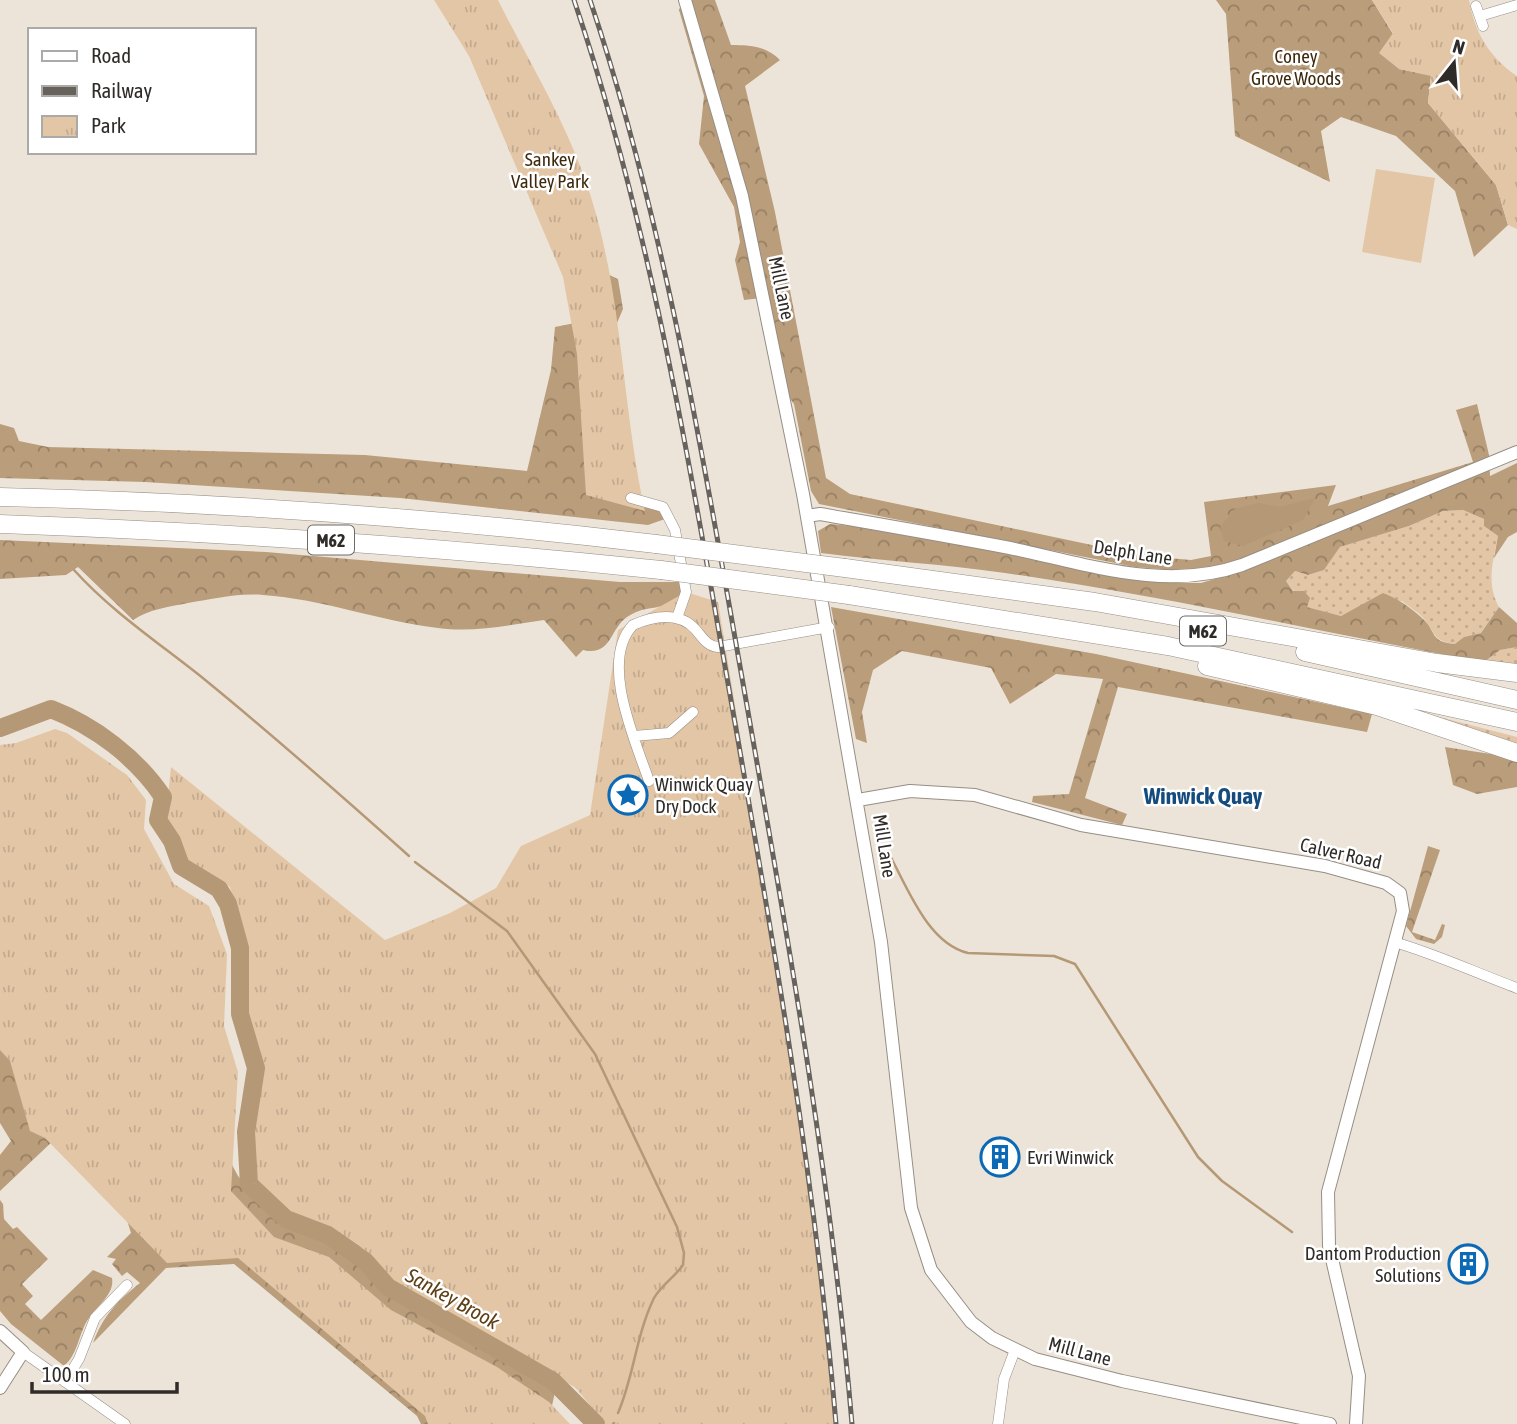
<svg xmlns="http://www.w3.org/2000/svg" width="1517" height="1424" viewBox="0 0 1517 1424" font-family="'Asap Condensed',sans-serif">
  <defs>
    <pattern id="grass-dots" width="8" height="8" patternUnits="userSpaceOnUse" patternTransform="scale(1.75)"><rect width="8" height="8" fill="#e3c6a6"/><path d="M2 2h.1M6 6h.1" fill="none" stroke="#c3aa8f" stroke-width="1.8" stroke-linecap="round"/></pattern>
    <pattern id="forest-crowns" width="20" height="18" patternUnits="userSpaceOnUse" patternTransform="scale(1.75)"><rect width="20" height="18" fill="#ba9d7a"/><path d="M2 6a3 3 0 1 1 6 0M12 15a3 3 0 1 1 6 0" fill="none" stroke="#988064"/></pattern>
    <pattern id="park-tufts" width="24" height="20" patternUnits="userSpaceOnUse" patternTransform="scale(1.75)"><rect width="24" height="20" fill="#e3c6a6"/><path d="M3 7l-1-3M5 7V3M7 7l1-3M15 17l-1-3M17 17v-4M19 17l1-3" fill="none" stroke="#c3aa8f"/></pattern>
  </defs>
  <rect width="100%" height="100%" fill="#ede4d9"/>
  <!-- grass -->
  <path fill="url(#grass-dots)" d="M1463 510 1484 519V526L1498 536C1493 562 1486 583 1499 607L1481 633 1464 637 1456 644C1435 642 1436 635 1425 620 1420 613 1409 607 1402 601L1349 612 1341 616 1306 607 1286 581 1295 571 1308 575 1324 570 1340 547 1409 526 1443 511Z
    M1517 647V666L1484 662 1500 650Z
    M1428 714 1517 737V746Z"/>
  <!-- forest -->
  <path fill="url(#forest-crowns)" d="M683 0H715L731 45C750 45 766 46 780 60L745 86 775 212 826 478 850 494 1144 556 1191 560 1211 556 1204 502 1336 485 1328 506 1473 462 1456 410 1477 404 1489 455 1490 476 1517 463V532L1508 537 1494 558 1498 536 1484 526V519L1463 510 1443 511 1409 526 1340 547 1324 570 1308 575 1295 571 1286 581 1293 591H1304L1310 598 1307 607 1341 616 1383 593C1398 599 1409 606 1422 618 1437 631 1429 642 1455 644L1464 637 1481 633 1499 607 1517 623V647L1500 650 1484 662C1324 633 1166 596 1005 573 944 564 882 561 821 553L818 531 830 524 864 527 1163 583H1201L1239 572 1225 564 1187 571 1135 567 819 504 811 491 794 404 776 379 762 298 744 300 735 260 740 242 734 207 699 144 704 96 679 10Z
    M1216 0H1372L1393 34 1399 69 1431 75 1428 103 1496 185 1508 225 1474 257 1455 191 1396 136 1341 117 1321 131 1330 182 1235 136 1226 14Z
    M588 265 618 279 623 309 617 323 588 483 657 501 665 519 648 525 400 498 145 482 0 478V424L14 428 19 441 48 447 365 455 527 471 551 370 555 327 575 323Z
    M0 540 266 552 620 582H680L682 597C664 612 648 603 627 617 609 630 612 656 583 650L576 657 544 620C508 625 474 633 438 628 379 621 322 599 263 595 238 593 213 599 188 603 168 607 150 609 133 620L78 567 66 575 0 579Z
    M831 607 1096 654 1372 714 1367 732 1118 687 1085 798 1127 814 1122 825 1032 802 1033 796 1069 794 1103 679 1056 674 1010 704 991 668 902 651 873 670 862 712 867 743 856 739Z
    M1445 747 1517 758V787L1477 794 1453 785Z
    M1428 846 1440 850 1412 932 1435 940 1442 924 1445 925 1442 937 1434 944 1416 939 1406 926Z
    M0 1021 214 1131 238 1176 261 1201 327 1242 343 1233 362 1246 358 1261 365 1269 373 1264 392 1283 465 1319 555 1392 548 1424H421L417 1416 234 1264 166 1268 93 1343C103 1316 117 1301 140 1283L127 1272 122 1276 112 1264 116 1259 107 1257 131 1233 126 1217 54 1140 0 1191V1155L11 1141 0 1123Z
    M0 1200 3 1204 4 1219 13 1229 17 1227 48 1259 22 1284 33 1296 25 1304 41 1320 93 1270 112 1278C115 1295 95 1307 87 1321 78 1336 78 1354 64 1366L11 1324 0 1311Z"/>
  <!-- park -->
  <path fill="url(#park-tufts)" d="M434 0H498C530 64 570 128 591 197 623 299 622 407 645 511L586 495 577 354 563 277 469 56Z
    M1372 0H1469C1475 33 1489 57 1517 76V229L1508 225 1496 185 1428 103 1431 76 1399 69 1379 53 1393 33Z
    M686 592 718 602C763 875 809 1148 835 1424H605L576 1388 392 1279 365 1250 333 1228 290 1213 255 1180 253 1124 263 1068 246 1010 247 947 230 887 188 861 166 816 171 767 385 940 450 913 496 888 521 846 590 815 618 630Z
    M55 729 67 733 127 775 146 800 144 829 174 884 209 906 227 954 224 1026 238 1072 231 1191 274 1237 329 1257 391 1310 497 1367 549 1402 570 1424H428L425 1416 238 1258 167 1263 45 1138 30 1131 10 1061 0 1050V745L16 743Z"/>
  <!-- pitch -->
  <path fill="#e3c6a6" d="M1376 169 1435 178 1421 263 1362 252Z"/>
  <!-- water -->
  <path fill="#b59875" d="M1315 498 1303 520 1243 546 1224 541 1220 527 1235 509 1258 503 1280 507Z"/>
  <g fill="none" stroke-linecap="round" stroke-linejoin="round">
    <!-- stream -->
    <path stroke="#b59875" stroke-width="2.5" d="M74 570C112 612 159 643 204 679 274 736 343 797 409 856
      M888 852C907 886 927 943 968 953L1054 956 1075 964 1198 1157 1222 1181 1292 1232
      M415 862 507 931 595 1054 677 1227 684 1253 683 1265C674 1278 662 1284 654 1298 636 1335 634 1376 618 1413
      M613 1424 614 1423"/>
    <!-- river -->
    <path stroke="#b59875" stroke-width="18" d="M0 728 51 709C95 726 137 758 163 797L158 820 172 841 181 866 219 889 228 904 240 948V1014L256 1068 246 1132 249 1184 286 1219 328 1235 365 1261 388 1287 553 1381 596 1424"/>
    <!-- minor casing -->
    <g stroke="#968e85" stroke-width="11">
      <path id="minor" d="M1476 6 1483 26
        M1480 16 1517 5
        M631 498 663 507 675 530 686 592 677 618
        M634 736 669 733 693 712
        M649 781C635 740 599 661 633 625 653 616 680 611 696 630 703 638 707 646 718 647L829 627
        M1394 942C1436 954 1476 973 1517 988
        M23 1352 125 1424
        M65 1382 79 1359 95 1318 127 1285
        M998 1424 1004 1379 1015 1350"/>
    </g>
    <!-- tertiary casing -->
    <g stroke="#968e85" stroke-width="14">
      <path id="tertiary" d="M685 0 742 196 803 494 881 942 911 1208 931 1270 971 1322 992 1338 1035 1359 1122 1381 1330 1424
        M807 516 820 514C883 525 947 536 1010 548 1087 564 1165 592 1242 565L1517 452
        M858 800 910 791 975 795 1081 825 1325 866 1386 883 1400 893 1403 911 1328 1192 1329 1246 1359 1376 1356 1424
        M0 1331 23 1352 0 1388"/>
    </g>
    <!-- motorway casing -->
    <g stroke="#968e85" stroke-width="19">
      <path id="motorway" d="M0 497C220 502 438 518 656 544
        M0 524C221 532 441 547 661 570
        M845 568 1095 602 1437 663 1517 673
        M849 595 1168 646 1517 722
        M1305 652 1517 700
        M1207 666 1377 706 1517 753"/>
    </g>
    <!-- minor -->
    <use href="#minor" stroke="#fff" stroke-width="10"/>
    <!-- tertiary -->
    <use href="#tertiary" stroke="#fff" stroke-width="12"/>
    <!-- motorway -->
    <use href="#motorway" stroke="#fff" stroke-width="18"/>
    <!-- rail casing -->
    <g stroke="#67625c" stroke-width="5">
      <path id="rail" d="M574 0C650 224 688 457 729 689 772 933 815 1177 836 1424
        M590 0C665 224 703 457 744 689 787 933 831 1177 852 1424"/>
    </g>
    <!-- rail -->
    <use href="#rail" stroke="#fff" stroke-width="2.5" stroke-dasharray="8" stroke-linecap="butt"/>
    <!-- motorway-bridge casing -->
    <g stroke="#968e85" stroke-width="19" stroke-linecap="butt">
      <path id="motorway-bridge" d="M656 544 845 568
        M661 570 849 595"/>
    </g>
    <!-- motorway-bridge -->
    <use href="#motorway-bridge" stroke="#fff" stroke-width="18"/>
  </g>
  <!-- icons -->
  <defs>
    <g id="sight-ring" transform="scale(2.0125)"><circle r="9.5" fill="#fff" stroke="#0b69b5" stroke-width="1.5"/><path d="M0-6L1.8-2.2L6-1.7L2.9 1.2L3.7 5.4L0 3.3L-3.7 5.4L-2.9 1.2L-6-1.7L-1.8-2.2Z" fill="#0b69b5"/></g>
    <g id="building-ring" transform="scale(2.0125)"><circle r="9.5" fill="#fff" stroke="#0b69b5" stroke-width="1.5"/><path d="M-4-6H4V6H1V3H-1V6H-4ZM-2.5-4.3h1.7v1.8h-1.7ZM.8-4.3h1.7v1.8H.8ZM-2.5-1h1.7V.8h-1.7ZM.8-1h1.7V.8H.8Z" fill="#0b69b5"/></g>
  </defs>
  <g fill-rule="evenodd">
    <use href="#sight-ring" x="628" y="795"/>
    <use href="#building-ring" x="1000" y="1157"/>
    <use href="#building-ring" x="1468" y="1264"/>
  </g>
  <g text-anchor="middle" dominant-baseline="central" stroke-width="5" stroke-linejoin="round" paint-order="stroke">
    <!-- shield labels -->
    <g fill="#fff" stroke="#6d6b68" stroke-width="2">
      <rect x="308" y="525.5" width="46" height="29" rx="5"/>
      <rect x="1180" y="616.5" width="46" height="29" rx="5"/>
    </g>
    <g font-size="18" font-weight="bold" fill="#2f2b28">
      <text x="331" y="540">M62</text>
      <text x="1203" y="631">M62</text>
    </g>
    <!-- park labels -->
    <g font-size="19" fill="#3f290c" stroke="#fff">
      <text x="1296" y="56">Coney<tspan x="1296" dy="22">Grove Woods</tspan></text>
      <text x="550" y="159">Sankey<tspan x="550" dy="22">Valley Park</tspan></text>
    </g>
    <!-- street labels -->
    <g font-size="19" fill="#2f2b28" stroke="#fff">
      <text transform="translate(782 288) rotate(78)">Mill Lane</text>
      <text transform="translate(1133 552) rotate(9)">Delph Lane</text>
      <text transform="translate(885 846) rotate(81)">Mill Lane</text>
      <text transform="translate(1341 853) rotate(13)">Calver Road</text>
      <text transform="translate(1080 1351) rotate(15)">Mill Lane</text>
    </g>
    <!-- poi labels -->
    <g font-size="19" fill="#2f2b28" stroke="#fff" text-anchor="start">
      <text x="655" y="784">Winwick Quay<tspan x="655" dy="22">Dry Dock</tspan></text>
      <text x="1027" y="1157">Evri Winwick</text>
      <text x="1441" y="1253" text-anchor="end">Dantom Production<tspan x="1441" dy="22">Solutions</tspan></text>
    </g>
    <!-- water labels -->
    <g font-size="21" font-style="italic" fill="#5e3f15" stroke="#fff">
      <text transform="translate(453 1298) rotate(29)">Sankey Brook</text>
    </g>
    <!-- quarter labels -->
    <g font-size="23" font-weight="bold" fill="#164b7d" stroke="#fff">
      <text x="1203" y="796">Winwick Quay</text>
    </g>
  </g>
  <!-- legend -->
  <rect x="28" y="28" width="228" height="126" fill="#ffffff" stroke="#acaaa9" stroke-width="2"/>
  <rect x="42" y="51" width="35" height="10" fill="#ffffff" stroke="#acaaa9" stroke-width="2"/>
  <text x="91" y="63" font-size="21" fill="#2f2b28">Road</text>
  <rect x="42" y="86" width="35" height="10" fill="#67625c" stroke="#acaaa9" stroke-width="2"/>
  <text x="91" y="98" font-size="21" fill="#2f2b28">Railway</text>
  <rect x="42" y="116" width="35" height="21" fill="url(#park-tufts)" stroke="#acaaa9" stroke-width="2"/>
  <text x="91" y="133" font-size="21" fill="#2f2b28">Park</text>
  <!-- north arrow -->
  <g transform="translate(1454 63) rotate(17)" stroke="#ffffff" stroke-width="5" paint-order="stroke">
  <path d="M0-5L12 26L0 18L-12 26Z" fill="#2f2b28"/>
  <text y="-10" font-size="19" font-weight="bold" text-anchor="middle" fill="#2f2b28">N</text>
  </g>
  <!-- scale -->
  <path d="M32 1382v10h145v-10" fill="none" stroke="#2f2b28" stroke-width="3.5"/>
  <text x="42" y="1382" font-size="21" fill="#2f2b28" stroke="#ffffff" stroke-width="5" paint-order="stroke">100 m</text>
</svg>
